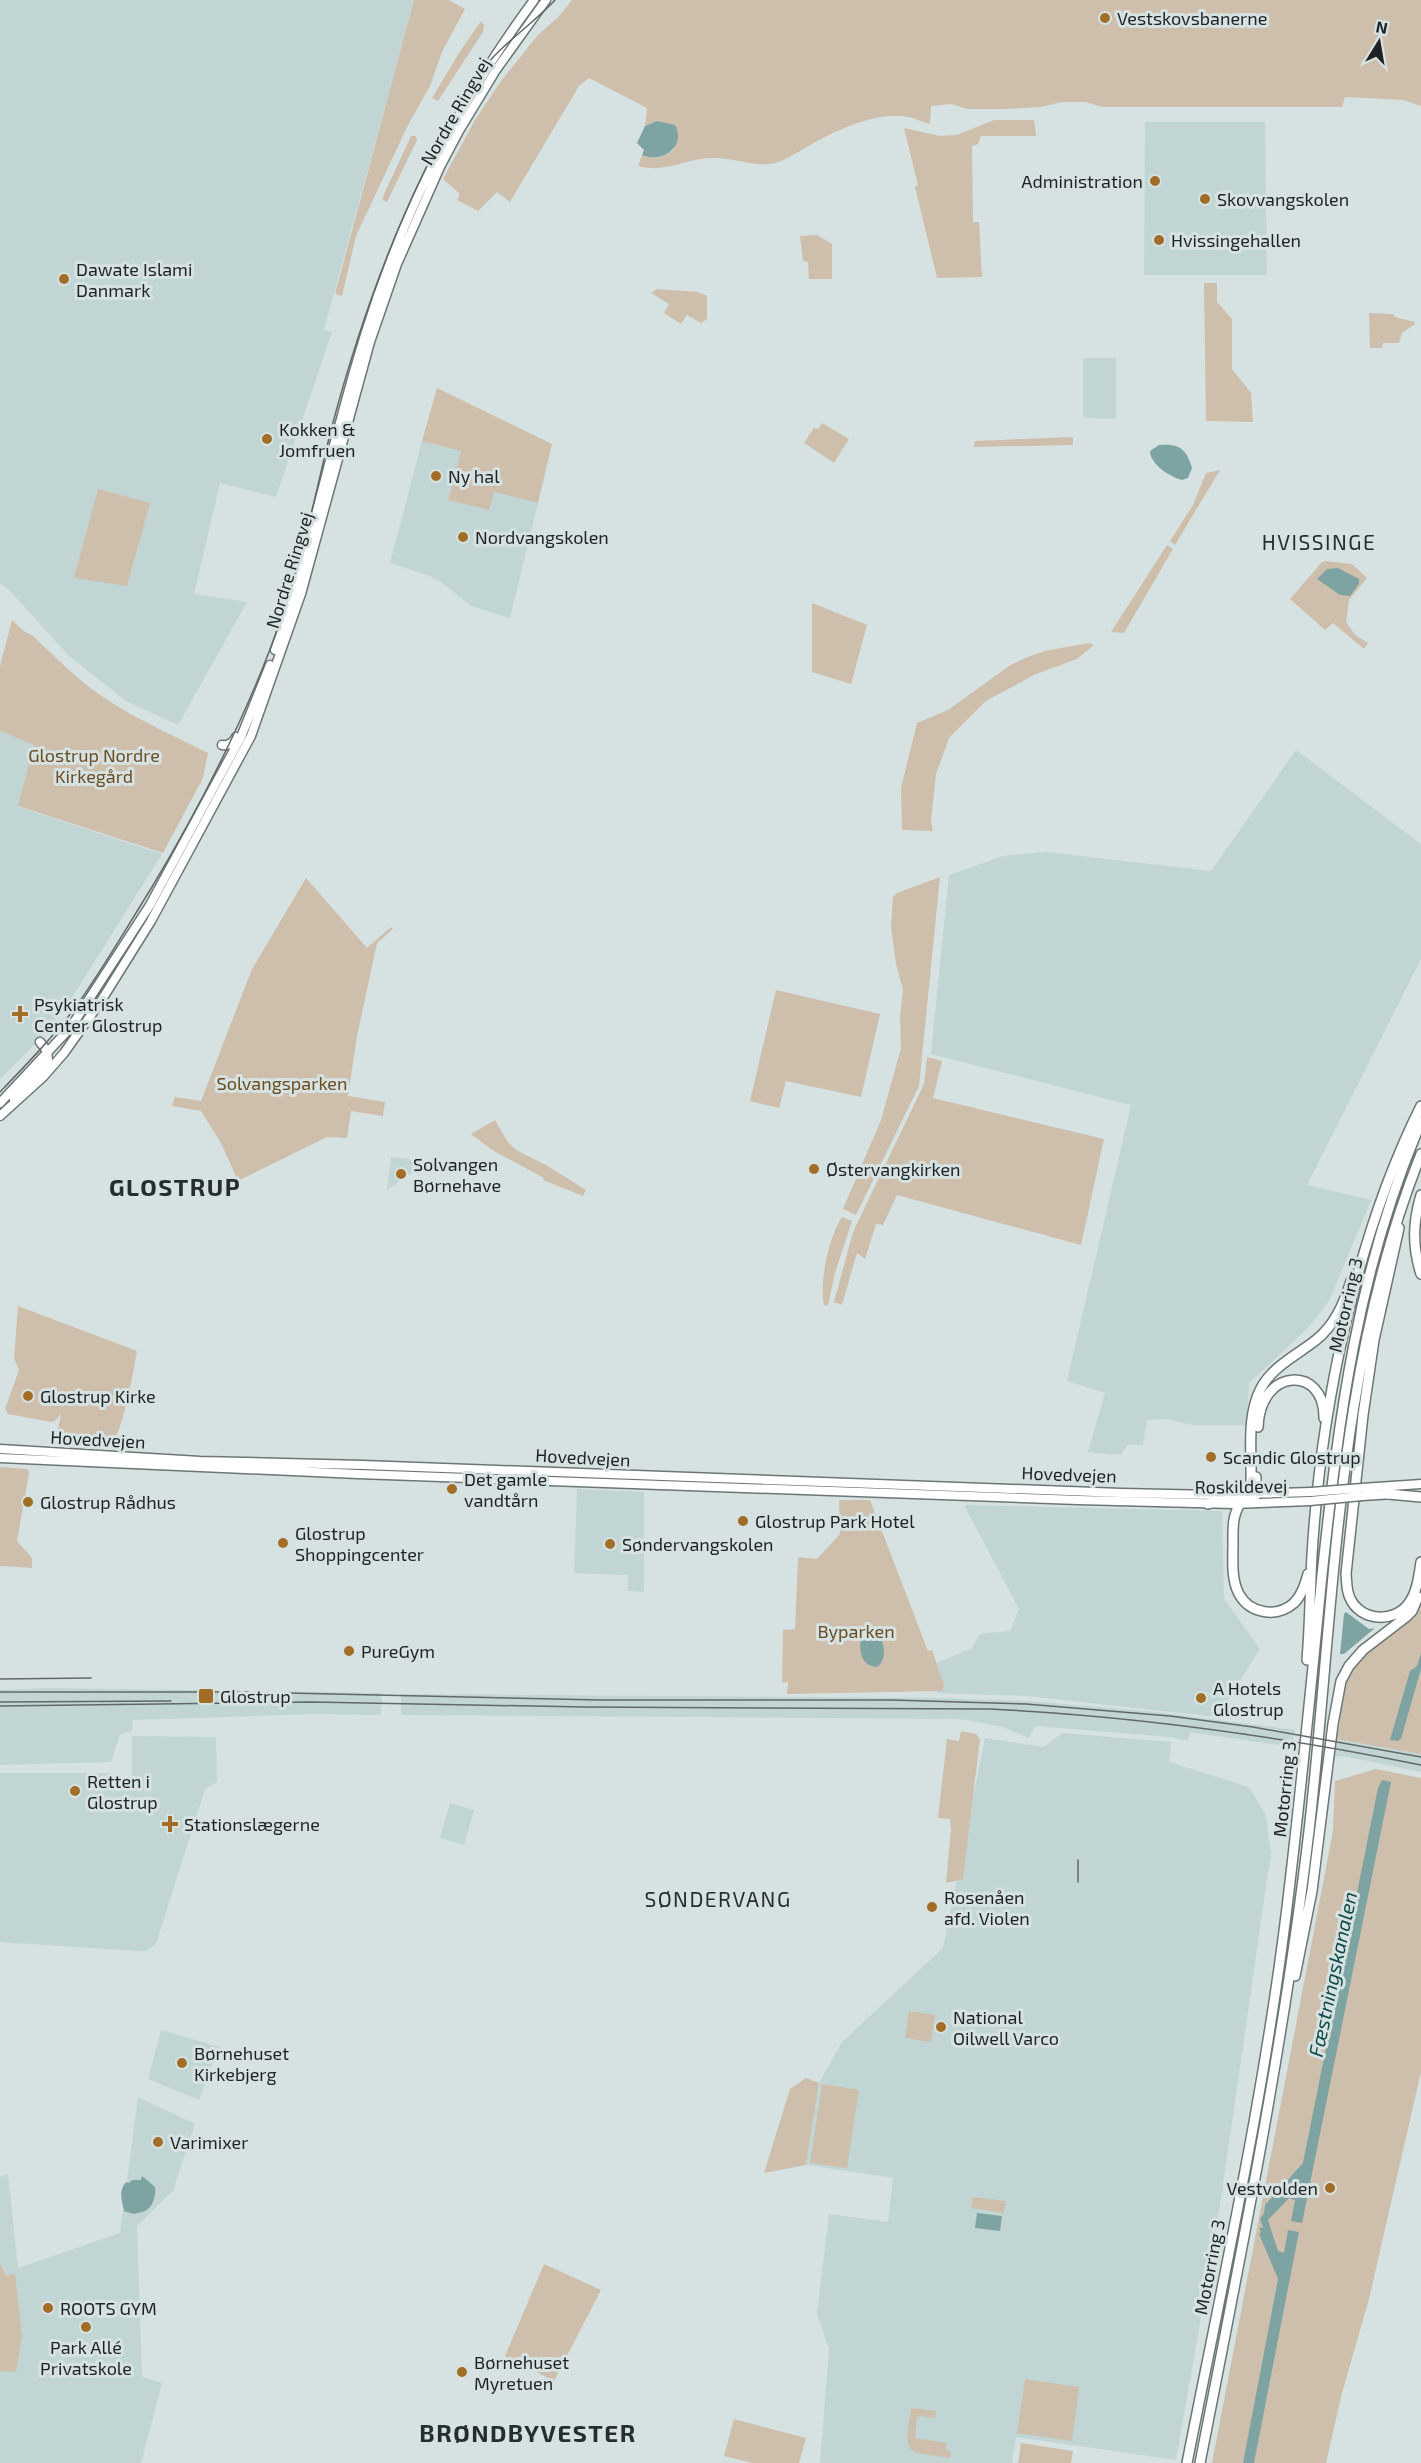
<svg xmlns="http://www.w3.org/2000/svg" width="1421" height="2463" viewBox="0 0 1421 2463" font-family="'Exo 2',sans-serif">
  <rect width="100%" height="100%" fill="#d6e2e1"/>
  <!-- built -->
  <path fill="#c0d5d4" d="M0 0H414L324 330 332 332 276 497 220 483 194 594 247 602 178 725 126 701 69 656 10 591 0 583Z
    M1145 122H1265L1267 275H1144Z
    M1083 358H1116V419L1086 418 1083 415Z
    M422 441 461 451 448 500 494 492 538 503 510 618 471 606 441 582 427 575 390 563Z
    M0 731 34 744 19 807 162 854 71 999 41 1038 0 1079Z
    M1296 750 1421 844V959L1307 1185 1371 1200 1329 1301 1308 1328 1249 1383 1247 1425H1192L1168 1419 1147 1420 1143 1445H1127L1121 1455 1088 1452 1105 1393 1067 1381 1131 1105 931 1054 949 875 1003 856 1046 852 1211 871Z
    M391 1157 409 1159 417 1169 387 1190Z
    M577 1489 644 1492V1592L628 1591V1575L574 1573Z
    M964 1505 1222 1511 1224 1599 1260 1649 1217 1717 1027 1696 937 1693 934 1664 972 1648 980 1634 1010 1631 1019 1609Z
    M48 1688 382 1693 381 1715 313 1714 133 1720 132 1731 120 1734 111 1762 0 1765V1690Z
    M401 1694 941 1698 1027 1701 1157 1712 1295 1730 1292 1747 1190 1732 1188 1741 1170 1737 1036 1726 1028 1738 1003 1727 960 1719 401 1715Z
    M1063 1733 1171 1742 1169 1762 1249 1787 1266 1816 1271 1853 1217 2226 1176 2460 1016 2437 1012 2463H820L829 2349 817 2313 829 2214 888 2222 893 2178 806 2165 819 2083 842 2042 943 1948 985 1738 1043 1747Z
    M132 1736 216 1737 217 1782 205 1789 156 1944 146 1951H138L0 1942V1773H111L119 1781H132Z
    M1337 1739 1421 1754V1772L1348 1757 1335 1756Z
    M450 1803 474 1810 464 1845 440 1838Z
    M161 2030 219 2047 199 2100 148 2079Z
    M138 2097 195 2124 173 2191 137 2226 142 2377 162 2383 141 2463H0V2177L8 2174 18 2268 120 2233Z"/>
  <!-- green -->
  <path fill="#cebfad" d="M414 0H449L465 9 442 52 430 86 407 127 356 236 342 296 335 294Z
    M572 0H1421V106L1403 100 1345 97 1342 107H1102L1085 102H1062L1041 107 1006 109H968L951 104 931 106 930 124C923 122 915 118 908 117 878 111 837 130 812 144 801 150 790 157 779 162 758 169 736 158 715 158 688 157 666 174 638 166L642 155C654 160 666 157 675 148L657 121 645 126 647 108 589 78 579 86 510 202 497 192 478 211 457 200 460 194 443 179 475 120 501 81 538 35 559 16Z
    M481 21 484 25 483 32 438 101 432 98 459 53Z
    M994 120H1034L1036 136H981L978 144 972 146 973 222H979L982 277 937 278 915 187 918 185 904 128 940 136 957 135Z
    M411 136H416L417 140 387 202 382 200 384 194Z
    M817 235 832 244V279H809L808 262 803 261 800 236Z
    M1204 283H1217V302L1232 319V369L1251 393 1253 422 1206 421Z
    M657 289 698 292 707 296V319L701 323 687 315 681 324 664 313 669 304 651 293Z
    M1369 313 1393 314 1395 317 1415 322V324L1402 333 1399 343H1383L1382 348H1370Z
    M437 388 552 444 538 503 494 492 489 510 448 500 461 451 422 441Z
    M822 423 849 439 834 463 804 443 814 428 818 429Z
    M1073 437V445L974 447 975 441Z
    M1220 470 1175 545 1170 541 1193 505 1206 473Z
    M98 489 150 503 127 586 74 578Z
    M1167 545 1173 549 1124 633 1111 632Z
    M1326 561 1352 564 1367 578 1349 600 1346 622 1355 635 1368 643 1364 649 1333 623 1325 630 1290 599 1322 562Z
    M812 603 867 625 851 684 812 672Z
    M12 620 25 632 33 636C56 658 79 681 106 699 138 720 174 736 208 753L203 778 163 853 18 806 34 745 0 731V666Z
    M1089 643 1094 645 1077 659 1036 674 986 701 949 738 936 774 931 820 933 831 902 830 901 788 917 723 948 710 1009 666 1025 658 1045 651Z
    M940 877 919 1086 856 1215 843 1209 881 1120 901 1048 900 1016 903 990 896 964 891 926 893 897 897 893Z
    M306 878 367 948 391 927 393 929 377 943 357 1036 348 1096 385 1102 383 1116 351 1111 347 1138 327 1137 238 1181 221 1143 201 1111 172 1106 175 1097 201 1101 252 969Z
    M776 990 880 1014 861 1097 786 1081 779 1108 750 1101Z
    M927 1057 942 1061 933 1098 1104 1139 1081 1245 897 1195 883 1225 876 1224 865 1259 857 1253 842 1305 834 1302 853 1232 924 1084Z
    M495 1120 507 1141 516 1150 546 1165 586 1190 583 1196 543 1180 544 1178 492 1150 471 1134Z
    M842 1217 852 1221 835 1273 828 1306 824 1305C819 1281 829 1237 842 1217Z
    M18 1306 137 1351C133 1372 123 1438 107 1449L85 1446H55L61 1414 55 1421 51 1422 8 1414 5 1409 19 1370 14 1358Z
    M0 1467 27 1469 29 1473 17 1541 32 1558V1568L0 1566Z
    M839 1500H870L928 1651 932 1650 944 1685 942 1691 787 1694 788 1682 782 1683 783 1630 795 1629 798 1557 817 1559 840 1534Z
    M1421 1601V1754L1337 1739 1346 1683 1364 1653 1410 1621Z
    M961 1731 976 1734 980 1739 963 1879 946 1883 951 1829 950 1819 938 1818 947 1739 959 1741Z
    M1376 1769 1421 1778V2072L1369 2299 1342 2393 1326 2463H1212L1333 1831 1335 1781Z
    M909 2011 935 2015 931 2042 905 2038Z
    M806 2078 819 2083 806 2165 764 2173 790 2089Z
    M822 2084 859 2090 847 2168 810 2163Z
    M973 2197 1006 2201 1004 2213 971 2208Z
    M0 2263 6 2276 15 2274 22 2336 16 2372 0 2371Z
    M544 2264 601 2290 554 2381 505 2356Z
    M1025 2379 1079 2387 1072 2441 1017 2433Z
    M911 2408 936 2411 935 2418 917 2416 915 2438 947 2443 946 2450 951 2451 950 2458 917 2453 910 2449 907 2438Z
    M734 2419 806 2438 799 2463H752L724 2456Z
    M1021 2443 1073 2451 1071 2463H1018Z"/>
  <!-- water -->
  <path fill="#7da4a3" d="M657 121 675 125C687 146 662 164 642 155L644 150 637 143 645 126Z
    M1159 445C1179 443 1187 449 1192 468L1188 478 1182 480C1170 477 1150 464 1150 451Z
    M1338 568 1359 579V584L1350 596 1340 595 1317 579 1327 569Z
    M1346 1612 1369 1629 1375 1628 1344 1654H1340L1344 1614Z
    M867 1628 878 1632C884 1643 888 1659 877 1667 858 1666 858 1644 863 1630Z
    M1421 1653V1669L1401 1739 1398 1741 1390 1740 1410 1671 1417 1666Z
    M1382 1780 1391 1782 1302 2223 1291 2221 1295 2200 1289 2198 1268 2220 1278 2251 1284 2253 1288 2230 1299 2232 1254 2463H1243L1278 2279 1259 2234 1261 2232 1259 2227 1263 2228 1260 2219 1264 2213 1265 2205 1303 2163 1378 1788Z
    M142 2176 155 2187C156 2196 153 2207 145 2211L134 2214 124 2211C122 2201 118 2191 126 2182L129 2183 132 2180H141Z
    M977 2213 1002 2216 1000 2231 975 2228Z"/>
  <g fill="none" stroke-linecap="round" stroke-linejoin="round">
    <!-- major casing -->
    <g stroke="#6b7675" stroke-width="11">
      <path id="major" d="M275 650C312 547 332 440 365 335 402 215 459 101 534 0
        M222 745C228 746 233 743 236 737
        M14 1099 48 1060 47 1051 40 1042
        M0 1103 71 1027 150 905 241 737 270 665
        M0 1116 43 1077 64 1053 101 1001 151 921 251 736 301 594 370 342 397 264 440 167 459 131 496 70 546 0
        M0 1449 200 1461 363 1465 1121 1493 1214 1495 1311 1492
        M0 1458 358 1474 1078 1500 1234 1504 1310 1501
        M1362 1488 1421 1484
        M1362 1496 1394 1494"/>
    </g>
    <!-- highway casing -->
    <g stroke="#6b7675" stroke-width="12">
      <path id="highway" d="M1421 1195C1413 1222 1412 1246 1421 1274
        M1399 1228 1374 1340 1363 1415 1346 1574C1347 1582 1346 1590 1350 1598 1360 1621 1394 1624 1409 1603 1417 1592 1419 1576 1421 1562
        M1258 1427C1260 1367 1325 1365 1324 1418
        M1388 1494 1421 1497
        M1247 1495 1251 1484C1252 1454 1246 1416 1261 1388 1273 1366 1297 1355 1316 1340 1335 1325 1344 1303 1351 1281
        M1208 1504 1223 1500 1253 1498 1256 1495V1477
        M1240 1504C1232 1516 1233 1530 1233 1544 1233 1560 1231 1579 1239 1594 1250 1614 1277 1618 1294 1603 1302 1595 1305 1584 1308 1574
        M1307 1660C1310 1625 1310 1590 1312 1555 1321 1408 1355 1238 1421 1106
        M1295 1976 1312 1891 1333 1724 1341 1681 1349 1666 1363 1650 1406 1617 1412 1611 1418 1597
        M1187 2463C1225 2270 1268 2078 1290 1882 1302 1780 1312 1678 1322 1575 1339 1416 1357 1271 1421 1122
        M1200 2463C1241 2253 1284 2044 1309 1831 1335 1604 1335 1368 1421 1154"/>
    </g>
    <!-- major -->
    <use href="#major" stroke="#fff" stroke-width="8"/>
    <!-- highway -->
    <use href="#highway" stroke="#fff" stroke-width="9"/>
    <!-- tram -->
    <path stroke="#616868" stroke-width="1.5" d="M0 1092C26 1065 52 1038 75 1008 103 969 127 927 152 887 204 800 251 707 284 611 304 552 316 491 331 430 355 339 385 251 427 166 442 135 459 103 479 74 500 45 531 26 555 0
      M0 1679 91 1678
      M0 1692H243L600 1700H892L1026 1704 1170 1716 1253 1727 1421 1757
      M0 1702 171 1701"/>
    <!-- rail -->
    <path stroke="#616868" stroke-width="1.5" d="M0 1706 311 1702 584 1707 989 1709C1135 1716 1278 1736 1421 1765
      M1078 1882V1860"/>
    <!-- major-bridge casing -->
    <g stroke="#6b7675" stroke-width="11" stroke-linecap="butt">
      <path id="major-bridge" d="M1311 1492 1362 1488
        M1310 1501 1362 1496"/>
    </g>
    <!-- major-bridge -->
    <use href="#major-bridge" stroke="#fff" stroke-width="8"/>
  </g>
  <!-- markers -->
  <g fill="#a26d26" stroke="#d6e2e1" stroke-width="2">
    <circle cx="1105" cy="18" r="6"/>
    <circle cx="1155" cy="181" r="6"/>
    <circle cx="1205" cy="199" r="6"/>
    <circle cx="1159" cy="240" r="6"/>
    <circle cx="64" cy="279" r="6"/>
    <circle cx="267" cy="439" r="6"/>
    <circle cx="436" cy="476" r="6"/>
    <circle cx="463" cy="537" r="6"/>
    <path d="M17 1005h6v6h6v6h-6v6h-6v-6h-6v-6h6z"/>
    <circle cx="814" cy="1169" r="6"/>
    <circle cx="401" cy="1174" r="6"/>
    <circle cx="28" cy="1396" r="6"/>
    <circle cx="1211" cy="1457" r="6"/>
    <circle cx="452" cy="1489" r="6"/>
    <circle cx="28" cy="1502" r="6"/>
    <circle cx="743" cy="1521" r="6"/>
    <circle cx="283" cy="1543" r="6"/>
    <circle cx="610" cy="1544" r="6"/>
    <circle cx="349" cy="1651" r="6"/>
    <rect x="198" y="1688" width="16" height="16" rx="3"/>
    <circle cx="1201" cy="1698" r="6"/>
    <circle cx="75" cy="1791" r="6"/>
    <path d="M167 1815h6v6h6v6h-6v6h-6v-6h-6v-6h6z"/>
    <circle cx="932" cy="1907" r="6"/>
    <circle cx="941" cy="2027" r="6"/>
    <circle cx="182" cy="2063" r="6"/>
    <circle cx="158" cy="2142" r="6"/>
    <circle cx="1330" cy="2188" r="6"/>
    <circle cx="48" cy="2308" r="6"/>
    <circle cx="86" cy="2327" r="6"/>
    <circle cx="462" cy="2372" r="6"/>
  </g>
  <g text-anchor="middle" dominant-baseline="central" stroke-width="6" stroke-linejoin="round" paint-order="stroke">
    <!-- poi labels -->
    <g font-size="18" fill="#1e2222" stroke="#d6e2e1" text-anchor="start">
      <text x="1117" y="18">Vestskovsbanerne</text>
      <text x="1143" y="181" text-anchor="end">Administration</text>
      <text x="1217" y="199">Skovvangskolen</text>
      <text x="1171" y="240">Hvissingehallen</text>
      <text x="76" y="269">Dawate Islami<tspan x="76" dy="21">Danmark</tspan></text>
      <text x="279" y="429">Kokken &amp;<tspan x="279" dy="21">Jomfruen</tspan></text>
      <text x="448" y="476">Ny hal</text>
      <text x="475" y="537">Nordvangskolen</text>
      <text x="34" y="1004">Psykiatrisk<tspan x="34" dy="21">Center Glostrup</tspan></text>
      <text x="413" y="1164">Solvangen<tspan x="413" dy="21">Børnehave</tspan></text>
      <text x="826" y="1169">Østervangkirken</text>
      <text x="40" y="1396">Glostrup Kirke</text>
      <text x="1223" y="1457">Scandic Glostrup</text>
      <text x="464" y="1479">Det gamle<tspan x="464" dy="21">vandtårn</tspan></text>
      <text x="40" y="1502">Glostrup Rådhus</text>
      <text x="755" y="1521">Glostrup Park Hotel</text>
      <text x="295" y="1533">Glostrup<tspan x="295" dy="21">Shoppingcenter</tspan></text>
      <text x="622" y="1544">Søndervangskolen</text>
      <text x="361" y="1651">PureGym</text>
      <text x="1213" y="1688">A Hotels<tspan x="1213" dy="21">Glostrup</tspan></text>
      <text x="220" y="1696">Glostrup</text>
      <text x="87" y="1781">Retten i<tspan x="87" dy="21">Glostrup</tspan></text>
      <text x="184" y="1824">Stationslægerne</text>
      <text x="944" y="1897">Rosenåen<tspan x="944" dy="21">afd. Violen</tspan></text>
      <text x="953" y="2017">National<tspan x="953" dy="21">Oilwell Varco</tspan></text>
      <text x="194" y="2053">Børnehuset<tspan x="194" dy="21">Kirkebjerg</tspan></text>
      <text x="170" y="2142">Varimixer</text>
      <text x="1318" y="2188" text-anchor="end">Vestvolden</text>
      <text x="60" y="2308">ROOTS GYM</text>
      <text x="86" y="2347" text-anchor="middle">Park Allé<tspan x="86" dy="21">Privatskole</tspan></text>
      <text x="474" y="2362">Børnehuset<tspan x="474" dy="21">Myretuen</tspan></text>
    </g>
    <!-- street labels -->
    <g font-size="18" fill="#1e2222" stroke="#d6e2e1">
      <text transform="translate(455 111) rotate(-60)">Nordre Ringvej</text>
      <text transform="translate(289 570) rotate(-73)">Nordre Ringvej</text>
      <text transform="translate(1345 1305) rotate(-77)">Motorring 3</text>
      <text transform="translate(98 1439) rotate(3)">Hovedvejen</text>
      <text transform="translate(583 1457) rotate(3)">Hovedvejen</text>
      <text transform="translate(1069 1474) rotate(2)">Hovedvejen</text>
      <text transform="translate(1241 1486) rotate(-1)">Roskildevej</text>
      <text transform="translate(1284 1789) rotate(-84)">Motorring 3</text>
      <text transform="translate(1209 2267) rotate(-79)">Motorring 3</text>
    </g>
    <!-- park labels -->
    <g font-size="18" fill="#6b4b21" stroke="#d6e2e1">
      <text x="94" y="755">Glostrup Nordre<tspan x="94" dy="21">Kirkegård</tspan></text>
      <text x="282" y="1083">Solvangsparken</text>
      <text x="856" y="1631">Byparken</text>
    </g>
    <!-- water labels -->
    <g font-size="20" font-style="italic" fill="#0d4948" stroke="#d6e2e1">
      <text transform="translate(1332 1974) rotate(-78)">Fæstningskanalen</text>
    </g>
    <!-- quarter labels -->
    <g font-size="21" letter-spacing="1.5" fill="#252e2e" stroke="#d6e2e1">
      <text x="1319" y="541">HVISSINGE</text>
      <text x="718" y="1898">SØNDERVANG</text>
    </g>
    <!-- district labels -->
    <g font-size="24" font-weight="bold" letter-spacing="1.5" fill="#252e2e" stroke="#d6e2e1">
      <text x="175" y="1186">GLOSTRUP</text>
      <text x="528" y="2432">BRØNDBYVESTER</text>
    </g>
  </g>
  <!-- north arrow -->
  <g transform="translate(1379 42) rotate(11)" stroke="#d6e2e1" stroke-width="4.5" paint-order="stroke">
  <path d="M0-4.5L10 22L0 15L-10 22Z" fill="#1e2222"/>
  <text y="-9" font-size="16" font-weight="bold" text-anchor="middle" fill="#1e2222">N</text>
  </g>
</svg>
